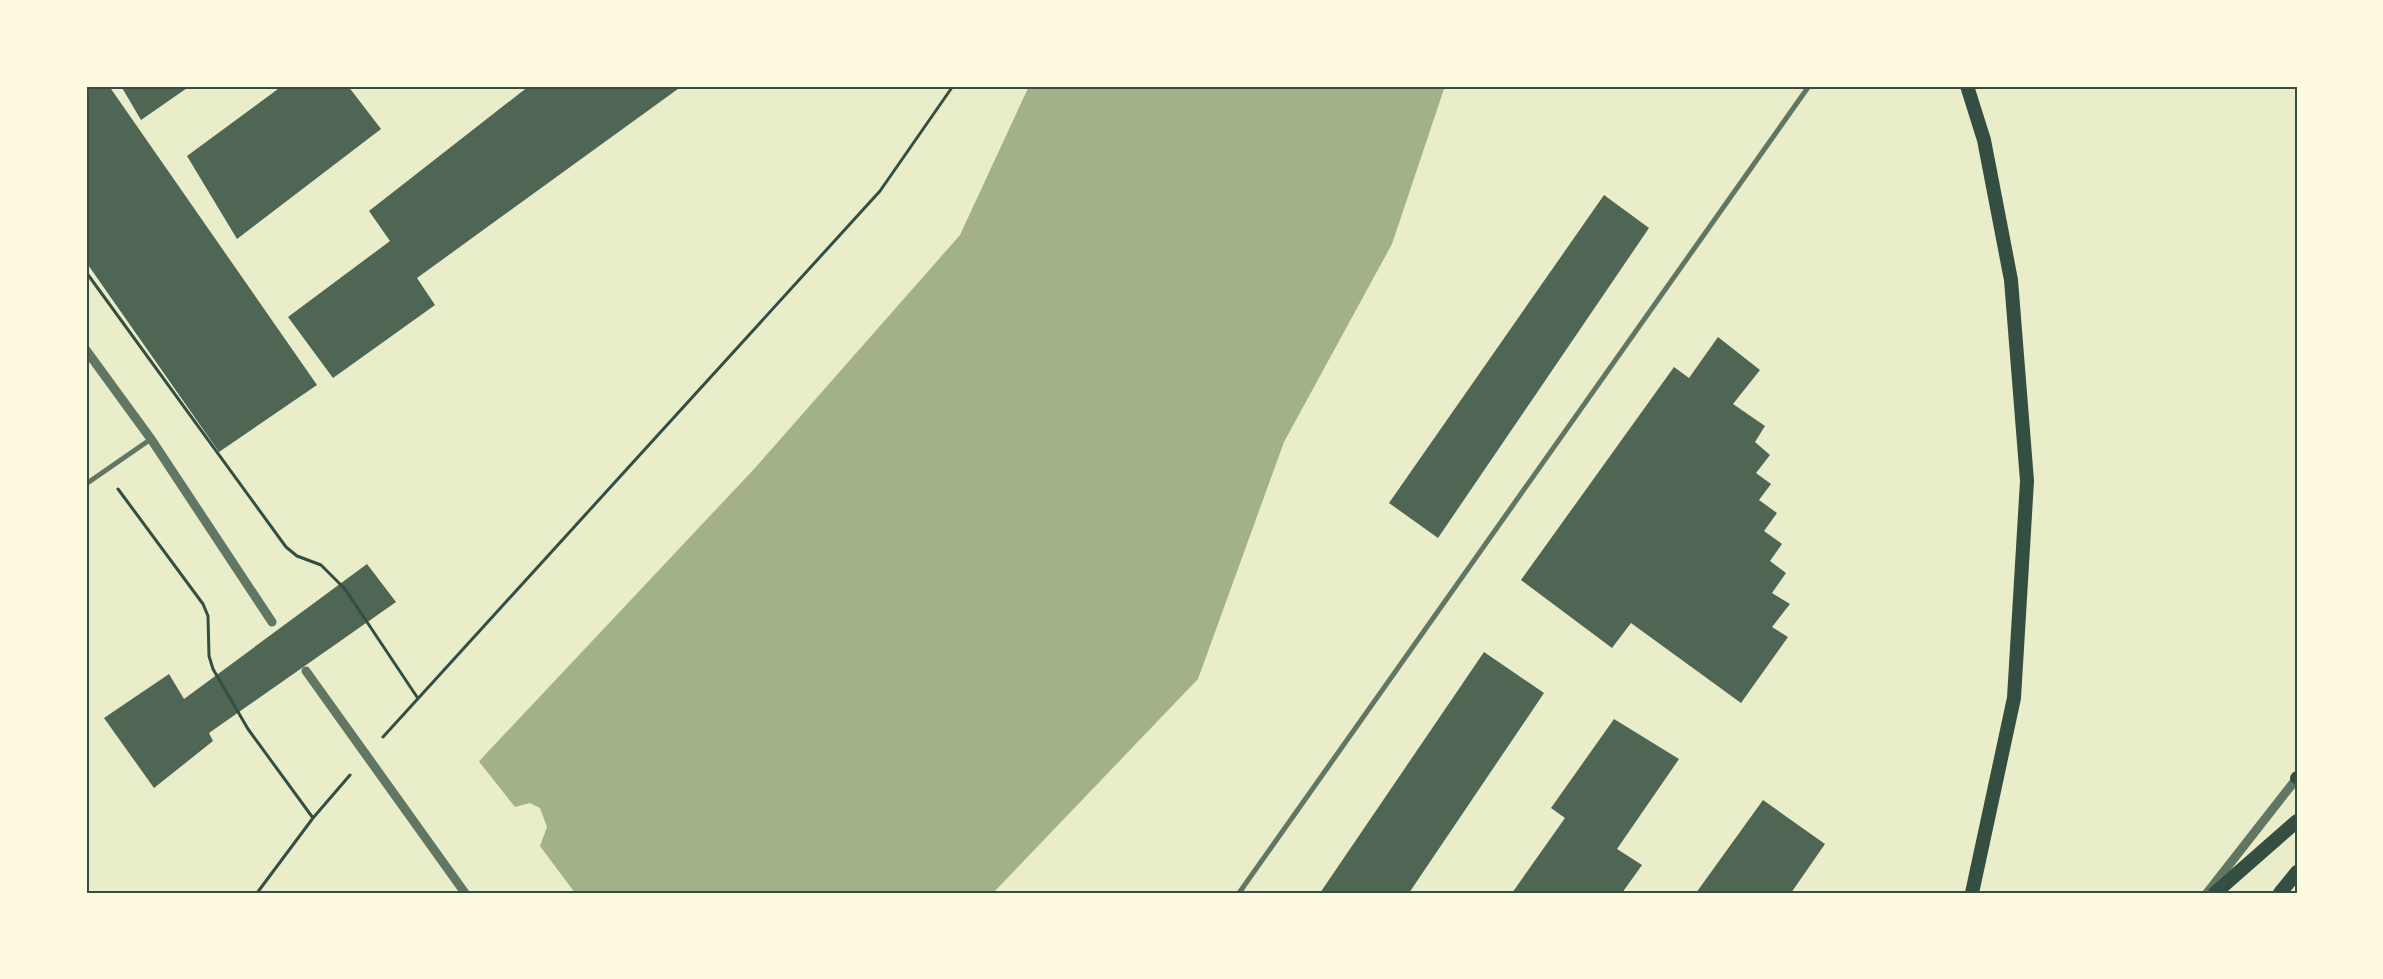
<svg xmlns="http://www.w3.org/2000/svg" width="2383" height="979" viewBox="0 0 2383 979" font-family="'Varela Round',sans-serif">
  <rect width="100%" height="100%" fill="#e9edc9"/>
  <!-- water -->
  <path fill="#a3b18a" d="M1029 86H1445L1392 244 1284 442 1198 679 993 893H355L755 468 960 235Z"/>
  <!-- pier -->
  <path fill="#e9edc9" d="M477 759 515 807 530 803 540 808 547 827 540 846 575 893H353Z"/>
  <!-- building -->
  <path fill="#4f6655" d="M86 86H109L317 385 219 452 86 262Z
    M121 86H190L141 120Z
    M282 86H348L381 129 237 239 187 156Z
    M529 86H682L417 278 435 305 333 378 288 317 390 241 369 211Z
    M1604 195 1649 228 1438 538 1389 503Z
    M1718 337 1760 370 1733 404 1765 426 1755 442 1770 455 1756 473 1771 484 1759 500 1777 513 1764 531 1782 544 1770 561 1786 573 1772 593 1790 604 1772 627 1788 637 1741 703 1631 623 1612 648 1521 580 1674 367 1689 378Z
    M367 564 396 602 209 733 213 741 154 788 104 718 169 674 184 699Z
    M1484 652 1544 693 1409 893H1320Z
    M1614 719 1679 759 1617 849 1642 865 1622 893H1512L1565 818 1551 808Z
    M1763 800 1825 844 1791 893H1696Z"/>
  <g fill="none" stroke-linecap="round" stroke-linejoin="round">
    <!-- path -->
    <path stroke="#344e41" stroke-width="3" d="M86 272 286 547 297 556 321 565 345 589 417 697
      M118 489 203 604 208 616 209 656 213 669 248 729 313 818
      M383 737 880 191 953 86
      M257 893 313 818 350 775"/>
    <!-- minor -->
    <path stroke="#617663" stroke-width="5" d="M86 484 151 439
      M1239 893 1809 86"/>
    <!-- tertiary -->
    <path stroke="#617663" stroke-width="9" d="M86 350 151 439 272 622
      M306 671 465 893
      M2207 893 2297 778"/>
    <!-- primary -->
    <path stroke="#344e41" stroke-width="12" d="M2296 778 2297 777"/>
    <!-- trunk -->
    <path stroke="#344e41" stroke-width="14" d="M1967 86 1984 140 2011 280 2027 481 2014 698 1972 893
      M2215 893 2297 821
      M2280 893 2297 872"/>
  </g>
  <!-- border -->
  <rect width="2383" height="979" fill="none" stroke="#fefae0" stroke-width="175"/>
  <rect x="88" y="88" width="2208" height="804" fill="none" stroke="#344e41" stroke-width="2"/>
</svg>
